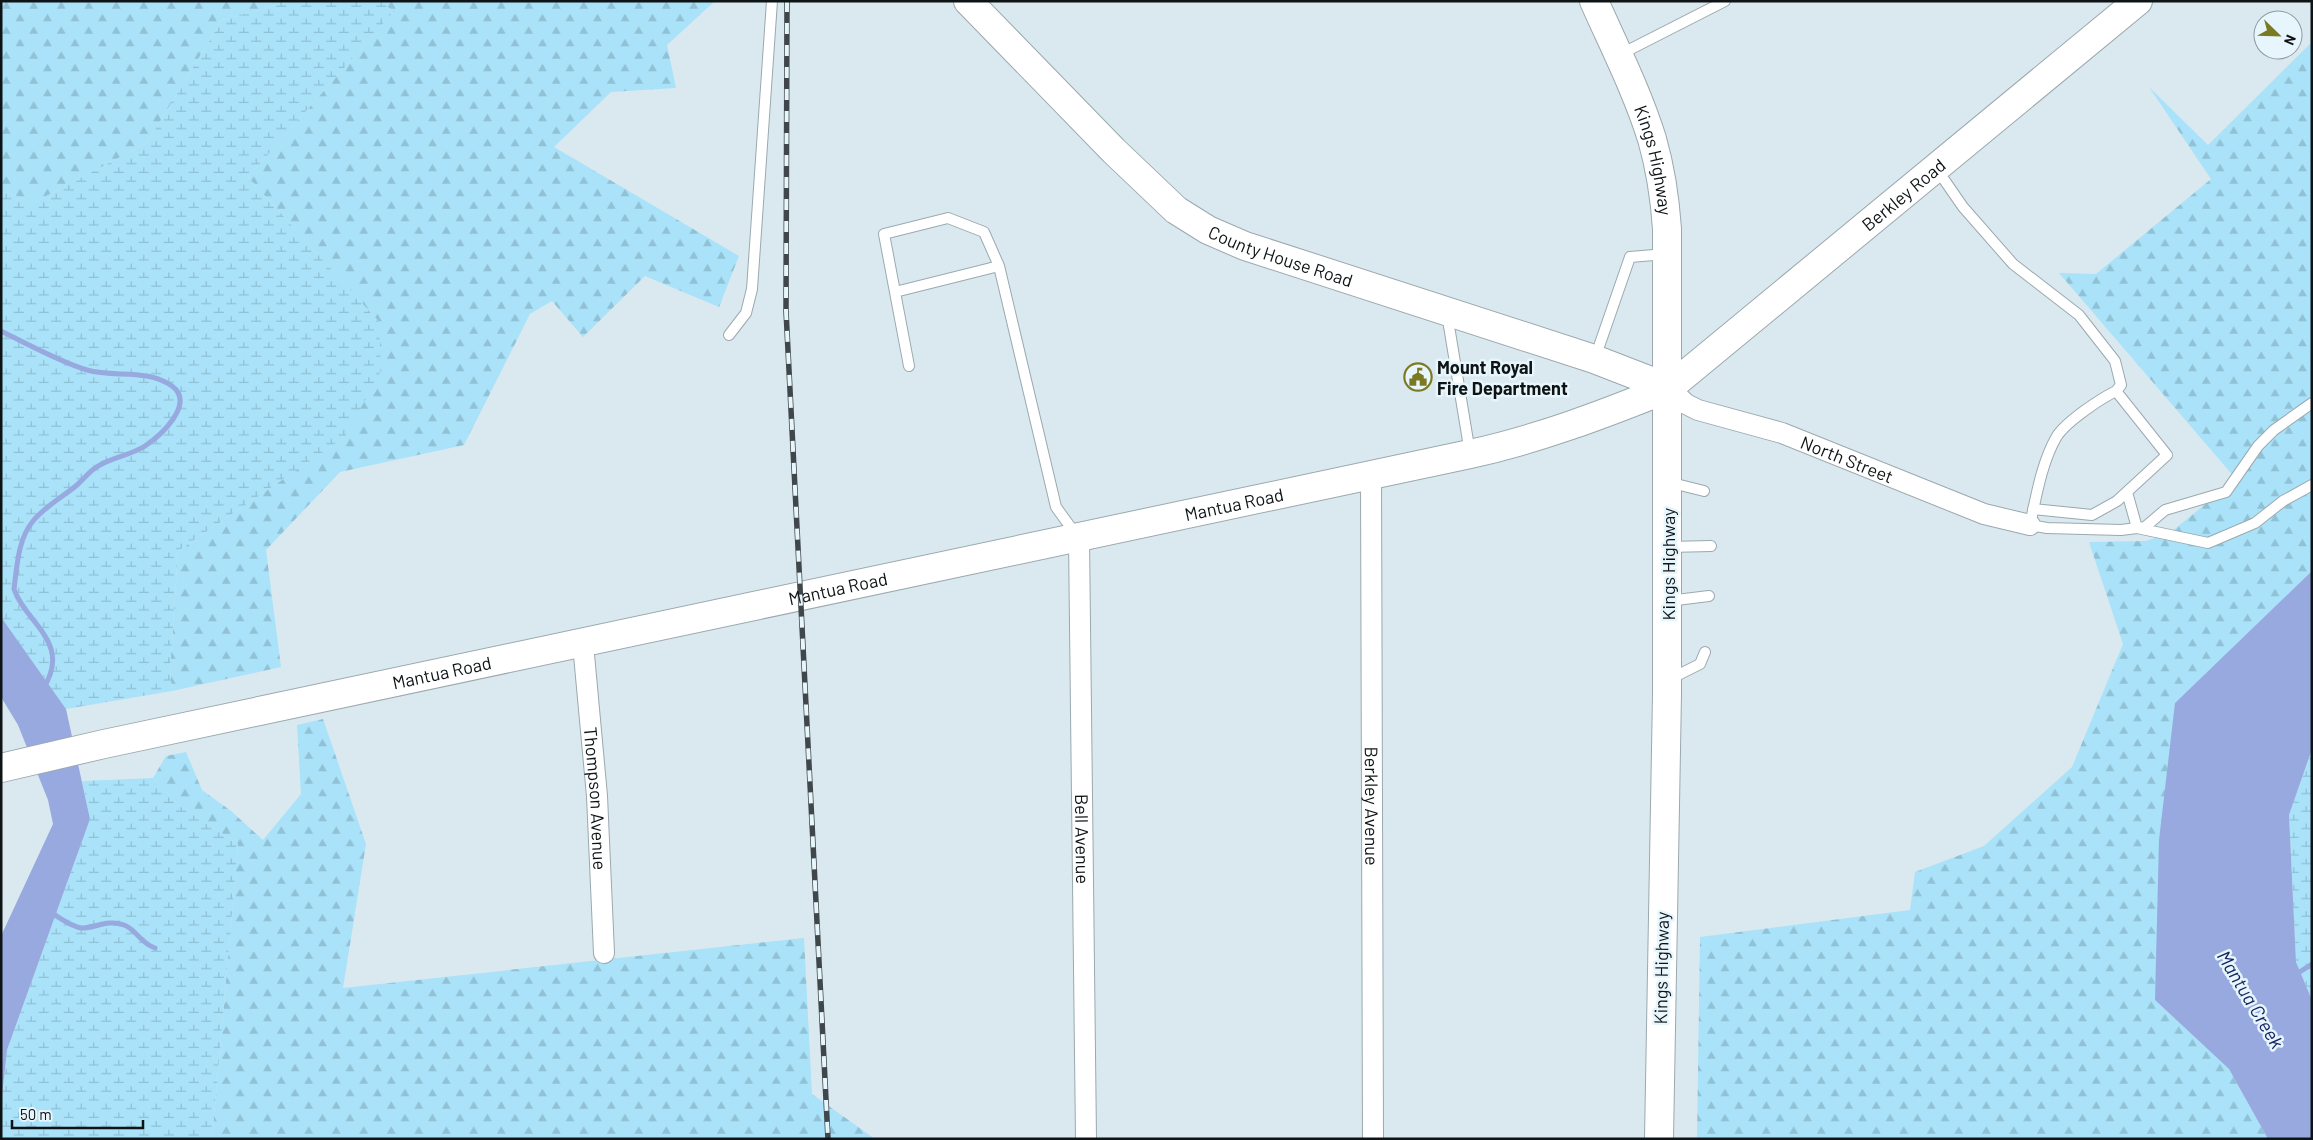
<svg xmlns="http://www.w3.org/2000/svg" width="2313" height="1140" viewBox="0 0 2313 1140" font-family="Barlow,sans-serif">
  <defs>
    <pattern id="forest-firs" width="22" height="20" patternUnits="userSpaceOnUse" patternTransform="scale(1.25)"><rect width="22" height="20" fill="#a9e2f9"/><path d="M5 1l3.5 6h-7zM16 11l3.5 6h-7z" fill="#90c1d5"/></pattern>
    <pattern id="wetland-marsh" width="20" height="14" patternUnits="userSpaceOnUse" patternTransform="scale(1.25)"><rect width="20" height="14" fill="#a9e2f9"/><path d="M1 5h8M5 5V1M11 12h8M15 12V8" fill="none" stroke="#90c1d5"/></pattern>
  </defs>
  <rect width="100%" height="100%" fill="#dae9ef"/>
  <!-- forest -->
  <path fill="url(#forest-firs)" d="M1 1H292L222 20 147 143 35 202 1 191Z
    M379 1H715L667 45 676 88 611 92 554 147 739 256 719 307 645 276 583 337 552 301 530 314 464 445 340 472 266 550 281 667 172 691 170 671 178 551 345 437 379 322 248 177 393 12Z
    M2312 42V571L2175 703 2155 1000 2229 1069 2268 1139H1697L1700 937 1910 910 1915 872 1984 846 2072 767 2123 644 2089 542 2146 541 2170 533 2236 479 2059 273 2096 274 2211 179 2149 87 2208 145Z
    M323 719 366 844 343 988 804 938 812 1094 875 1139H212L238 844 181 807 153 778 166 756 186 752 202 790 231 811 263 840 301 794 297 725Z"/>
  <!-- wetland -->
  <path fill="url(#wetland-marsh)" d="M292 1H379L394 11 248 177 379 322 381 371 345 437 178 551 170 671 172 691 66 709 1 617V191L35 202 147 143 222 20Z
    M2312 749V1000L2296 962 2289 815Z
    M153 778 181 807 238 844 212 1139H1V1105L7 1050 90 819 82 781Z"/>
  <!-- water -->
  <path fill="#97a9de" d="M2312 571V749L2289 815 2296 962 2312 1000V1139H2268L2229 1069 2155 1000 2159 840 2175 703Z
    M1 617 66 709 90 819 7 1050 1 1105V936L53 824 48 800 18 725 1 697Z"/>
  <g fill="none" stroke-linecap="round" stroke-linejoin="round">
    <!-- stream -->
    <path stroke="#97a9de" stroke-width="5" d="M1 331C25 343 62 363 87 370 115 378 146 368 172 386 196 404 160 436 145 446 131 455 114 457 100 465 90 470 85 478 77 485 64 496 43 508 33 521 18 539 17 566 14 589 25 623 73 642 43 689
      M50 912C59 917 71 927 82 928 96 928 107 919 124 925 136 929 140 943 155 948
      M2295 975 2312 964"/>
    <!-- lane casing -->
    <g stroke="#9ba9af" stroke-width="12">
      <path id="lane" d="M1619 55 1725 1
        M1936 168 1963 207 2013 264 2079 315 2115 361 2121 385 2116 391
        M895 292 999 266
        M1447 314 1470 453
        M729 335 746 313 752 289 772 1
        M1595 358 1630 257 1666 254
        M909 366 884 234 948 218 984 232 999 266 1056 507 1077 536
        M1668 482 1704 491
        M2127 492 2137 528 2208 543 2255 523 2283 501 2312 485
        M2033 509 2092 515 2117 501 2167 455 2116 391C2100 399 2067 421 2057 436 2042 461 2036 497 2030 525L2047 528 2121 530 2145 527 2165 510 2226 492 2258 446 2274 430 2312 403
        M1669 547 1711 546
        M1668 601 1709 596
        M1670 679 1700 664 1705 652"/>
    </g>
    <!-- street casing -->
    <g stroke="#9ba9af" stroke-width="22">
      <g id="street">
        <path id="s1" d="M1669 388 1686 404 1698 410 1782 433 1984 514 2030 525"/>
        <path id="s2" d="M1371 475 1373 1139"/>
        <path id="s3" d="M1079 539 1086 1139"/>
        <path id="s4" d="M583 644 597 796 604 953"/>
      </g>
    </g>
    <!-- secondary casing -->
    <g stroke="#9ba9af" stroke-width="30">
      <g id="secondary">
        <path id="s5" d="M968 1 1114 151 1176 210 1208 230 1245 246 1594 359 1669 388"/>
      </g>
    </g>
    <!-- primary casing -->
    <g stroke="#9ba9af" stroke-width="30">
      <g id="primary">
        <path id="s6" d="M1594 1C1614 46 1637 91 1652 139 1660 167 1665 199 1667 229V694L1659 1139"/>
        <path id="s7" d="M1 768 104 744 1470 454C1539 439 1604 414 1669 388L2138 1"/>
      </g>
    </g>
    <!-- lane -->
    <use href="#lane" stroke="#fff" stroke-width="10"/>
    <!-- street -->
    <use href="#street" stroke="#fff" stroke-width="20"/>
    <!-- secondary -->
    <use href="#secondary" stroke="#fff" stroke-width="28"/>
    <!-- primary -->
    <use href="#primary" stroke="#fff" stroke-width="28"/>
    <!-- rail casing -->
    <g stroke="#3f474a" stroke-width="5.5">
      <path id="rail" d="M787 1 786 311 828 1139"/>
    </g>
    <!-- rail -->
    <use href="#rail" stroke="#e7f6fd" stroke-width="4" stroke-dasharray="11" stroke-linecap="butt"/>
  </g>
  <!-- icons -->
  <defs>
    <g id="civic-ring" transform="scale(1.4375)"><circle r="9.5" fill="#e7f6fd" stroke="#7b7a22" stroke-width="1.5"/><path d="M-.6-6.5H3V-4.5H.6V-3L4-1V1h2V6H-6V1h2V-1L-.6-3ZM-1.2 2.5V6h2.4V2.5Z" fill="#7b7a22"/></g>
  </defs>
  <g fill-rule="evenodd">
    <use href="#civic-ring" x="1418" y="377"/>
  </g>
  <g text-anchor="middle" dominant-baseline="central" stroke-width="5" stroke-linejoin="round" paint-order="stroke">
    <!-- street labels -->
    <g font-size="18" fill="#0e1315" stroke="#e7f6fd">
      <text stroke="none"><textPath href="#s6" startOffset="171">Kings Highway</textPath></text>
      <text stroke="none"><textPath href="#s7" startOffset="2016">Berkley Road</textPath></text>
      <text stroke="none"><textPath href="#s5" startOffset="410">County House Road</textPath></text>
      <text stroke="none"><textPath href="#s1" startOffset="194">North Street</textPath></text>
      <text stroke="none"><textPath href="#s7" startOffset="1261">Mantua Road</textPath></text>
      <text transform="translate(1668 564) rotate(-90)">Kings Highway</text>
      <text stroke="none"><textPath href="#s7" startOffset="856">Mantua Road</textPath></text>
      <text stroke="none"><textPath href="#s7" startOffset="451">Mantua Road</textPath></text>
      <text stroke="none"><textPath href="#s4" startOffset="155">Thompson Avenue</textPath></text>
      <text stroke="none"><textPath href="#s2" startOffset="331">Berkley Avenue</textPath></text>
      <text stroke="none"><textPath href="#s3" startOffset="300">Bell Avenue</textPath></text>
      <text transform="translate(1661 968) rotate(-89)">Kings Highway</text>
    </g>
    <!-- poi labels -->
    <g font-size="18" font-weight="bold" fill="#0e1315" stroke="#e7f6fd" text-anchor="start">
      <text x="1437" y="367">Mount Royal<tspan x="1437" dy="21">Fire Department</tspan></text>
    </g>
    <!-- water labels -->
    <g font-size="19" font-style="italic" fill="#182461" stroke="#e7f6fd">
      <text transform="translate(2251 999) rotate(59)">Mantua Creek</text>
    </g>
  </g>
  <!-- border -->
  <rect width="2313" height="1140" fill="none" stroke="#0e1315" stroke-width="5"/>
  <!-- north arrow -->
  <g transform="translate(2278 35) rotate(113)"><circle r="24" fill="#e7f6fd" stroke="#909ba0"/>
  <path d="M0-4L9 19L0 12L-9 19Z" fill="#7b7a22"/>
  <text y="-8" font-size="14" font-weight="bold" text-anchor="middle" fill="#0e1315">N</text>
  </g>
  <!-- scale -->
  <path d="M12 1120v8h131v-8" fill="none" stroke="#0e1315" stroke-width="2.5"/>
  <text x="20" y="1120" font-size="15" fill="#0e1315" stroke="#e7f6fd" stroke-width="4" paint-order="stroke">50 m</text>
</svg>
